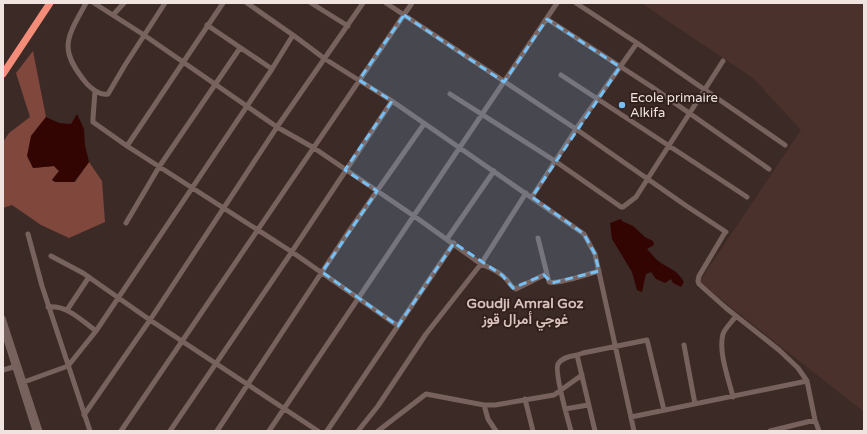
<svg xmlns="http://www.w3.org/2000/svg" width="867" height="434" viewBox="0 0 867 434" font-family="'Varela Round',Vazirmatn,sans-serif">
  <rect width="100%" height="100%" fill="#3c2a26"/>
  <!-- built -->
  <path fill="#4a312c" d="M641 3H864V412L699 282 801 130 753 78Z"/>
  <!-- green -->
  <path fill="#80473d" d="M33 51 46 117 31 136 33 168 54 166 59 171 52 180 75 182 89 162 102 181 105 222 69 238 41 225 12 205 3 208V142L9 133 30 117 16 73Z"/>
  <!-- water -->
  <path fill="#330502" d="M77 114 84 129 85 145 89 162 74 182H55L52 180 59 171 54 166 33 168 27 156 31 136 46 117 59 123 71 124Z
    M621 219 622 221 633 226 645 237 653 241 654 245 647 249C651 253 656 260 661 263 672 270 677 270 684 282L681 287 673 283 671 279 665 283 656 279 651 272 646 274 642 292 637 290 632 272 612 239 610 223Z"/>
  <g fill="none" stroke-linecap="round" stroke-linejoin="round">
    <!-- minor -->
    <path stroke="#77625e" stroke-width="5" d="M86 3C66 39 58 49 87 84 92 89 100 96 108 94L125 65 165 3
      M94 3 144 35 277 127 314 148 414 216 481 264C491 268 500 272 507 280 510 284 512 288 516 289L546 274
      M247 3 293 35 325 59 392 101 584 234 595 254 634 431
      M311 3 348 26
      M386 3 576 129 685 205 726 232
      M576 3 637 43 785 145
      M113 15 124 3
      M547 19 652 87 769 169
      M207 25 272 69
      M561 75 747 197
      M95 91 93 118V122L127 146 223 3
      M450 94 555 161 621 207H623L636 197 723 61
      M127 146 292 252 398 326
      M532 197 576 129 637 43
      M126 223 159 167 240 48
      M28 234 42 286 90 431
      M724 234 699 276 698 281 699 284 726 308 779 350 798 368 807 381 815 420 819 431
      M538 238 549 282C557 285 589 274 599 271
      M447 239 494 171
      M51 256 83 273 150 320 318 431
      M48 307C67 305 81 320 96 331
      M67 310 89 277
      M3 318 40 431
      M3 330 35 431
      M684 345 695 404
      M3 370 17 366
      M24 382 68 366 96 331 272 69 293 35
      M733 397C729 380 718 352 723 334 725 328 732 322 736 316
      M525 399 533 431
      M484 405 488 419 496 431
      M565 409 588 405
      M84 415 150 320 277 127 363 3
      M631 417 807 381
      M121 431 412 3
      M170 431 287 259 392 101
      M217 431 349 231 424 124
      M269 431 557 3
      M327 431 454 243
      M358 431 378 406 426 334 481 264 526 193
      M378 431 426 394 484 405H495L554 395 582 375
      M571 431C568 420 554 372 558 364 562 357 571 356 577 355
      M595 431 577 355 583 353 647 340 664 410
      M770 431 815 420"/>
    <!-- highway -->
    <path stroke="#f38d7a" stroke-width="7" d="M3 74 50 3"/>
  </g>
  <!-- marked area -->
  <path fill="#75c0f6" fill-opacity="0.2" stroke="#75c0f6" stroke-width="3" stroke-dasharray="8 5" stroke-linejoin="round" d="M404 15 504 82 547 19 620 67 532 197 584 234 595 254 599 271 552 283 544 275 513 288 502 275 454 243 398 326 322 272 377 191 345 170 392 101 359 80Z"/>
  <!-- markers -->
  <circle fill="#75c0f6" stroke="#32201d" stroke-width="1.5" cx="622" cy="105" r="4"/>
  <g text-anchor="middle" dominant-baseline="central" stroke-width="4" stroke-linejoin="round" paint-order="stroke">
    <!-- poi labels -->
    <g font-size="13" fill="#f0e4e1" stroke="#32201d" text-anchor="start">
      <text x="630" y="98">Ecole primaire<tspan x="630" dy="15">Alkifa</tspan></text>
    </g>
    <!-- neighbourhood labels -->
    <g font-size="14" font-weight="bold" fill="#d9c1bc" stroke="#32201d">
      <text x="525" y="303">Goudji Amral Goz<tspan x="525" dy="16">غوجي أمرال قوز</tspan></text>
    </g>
  </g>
  <!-- border -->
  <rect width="867" height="434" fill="none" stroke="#f0e4e1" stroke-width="8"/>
</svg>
